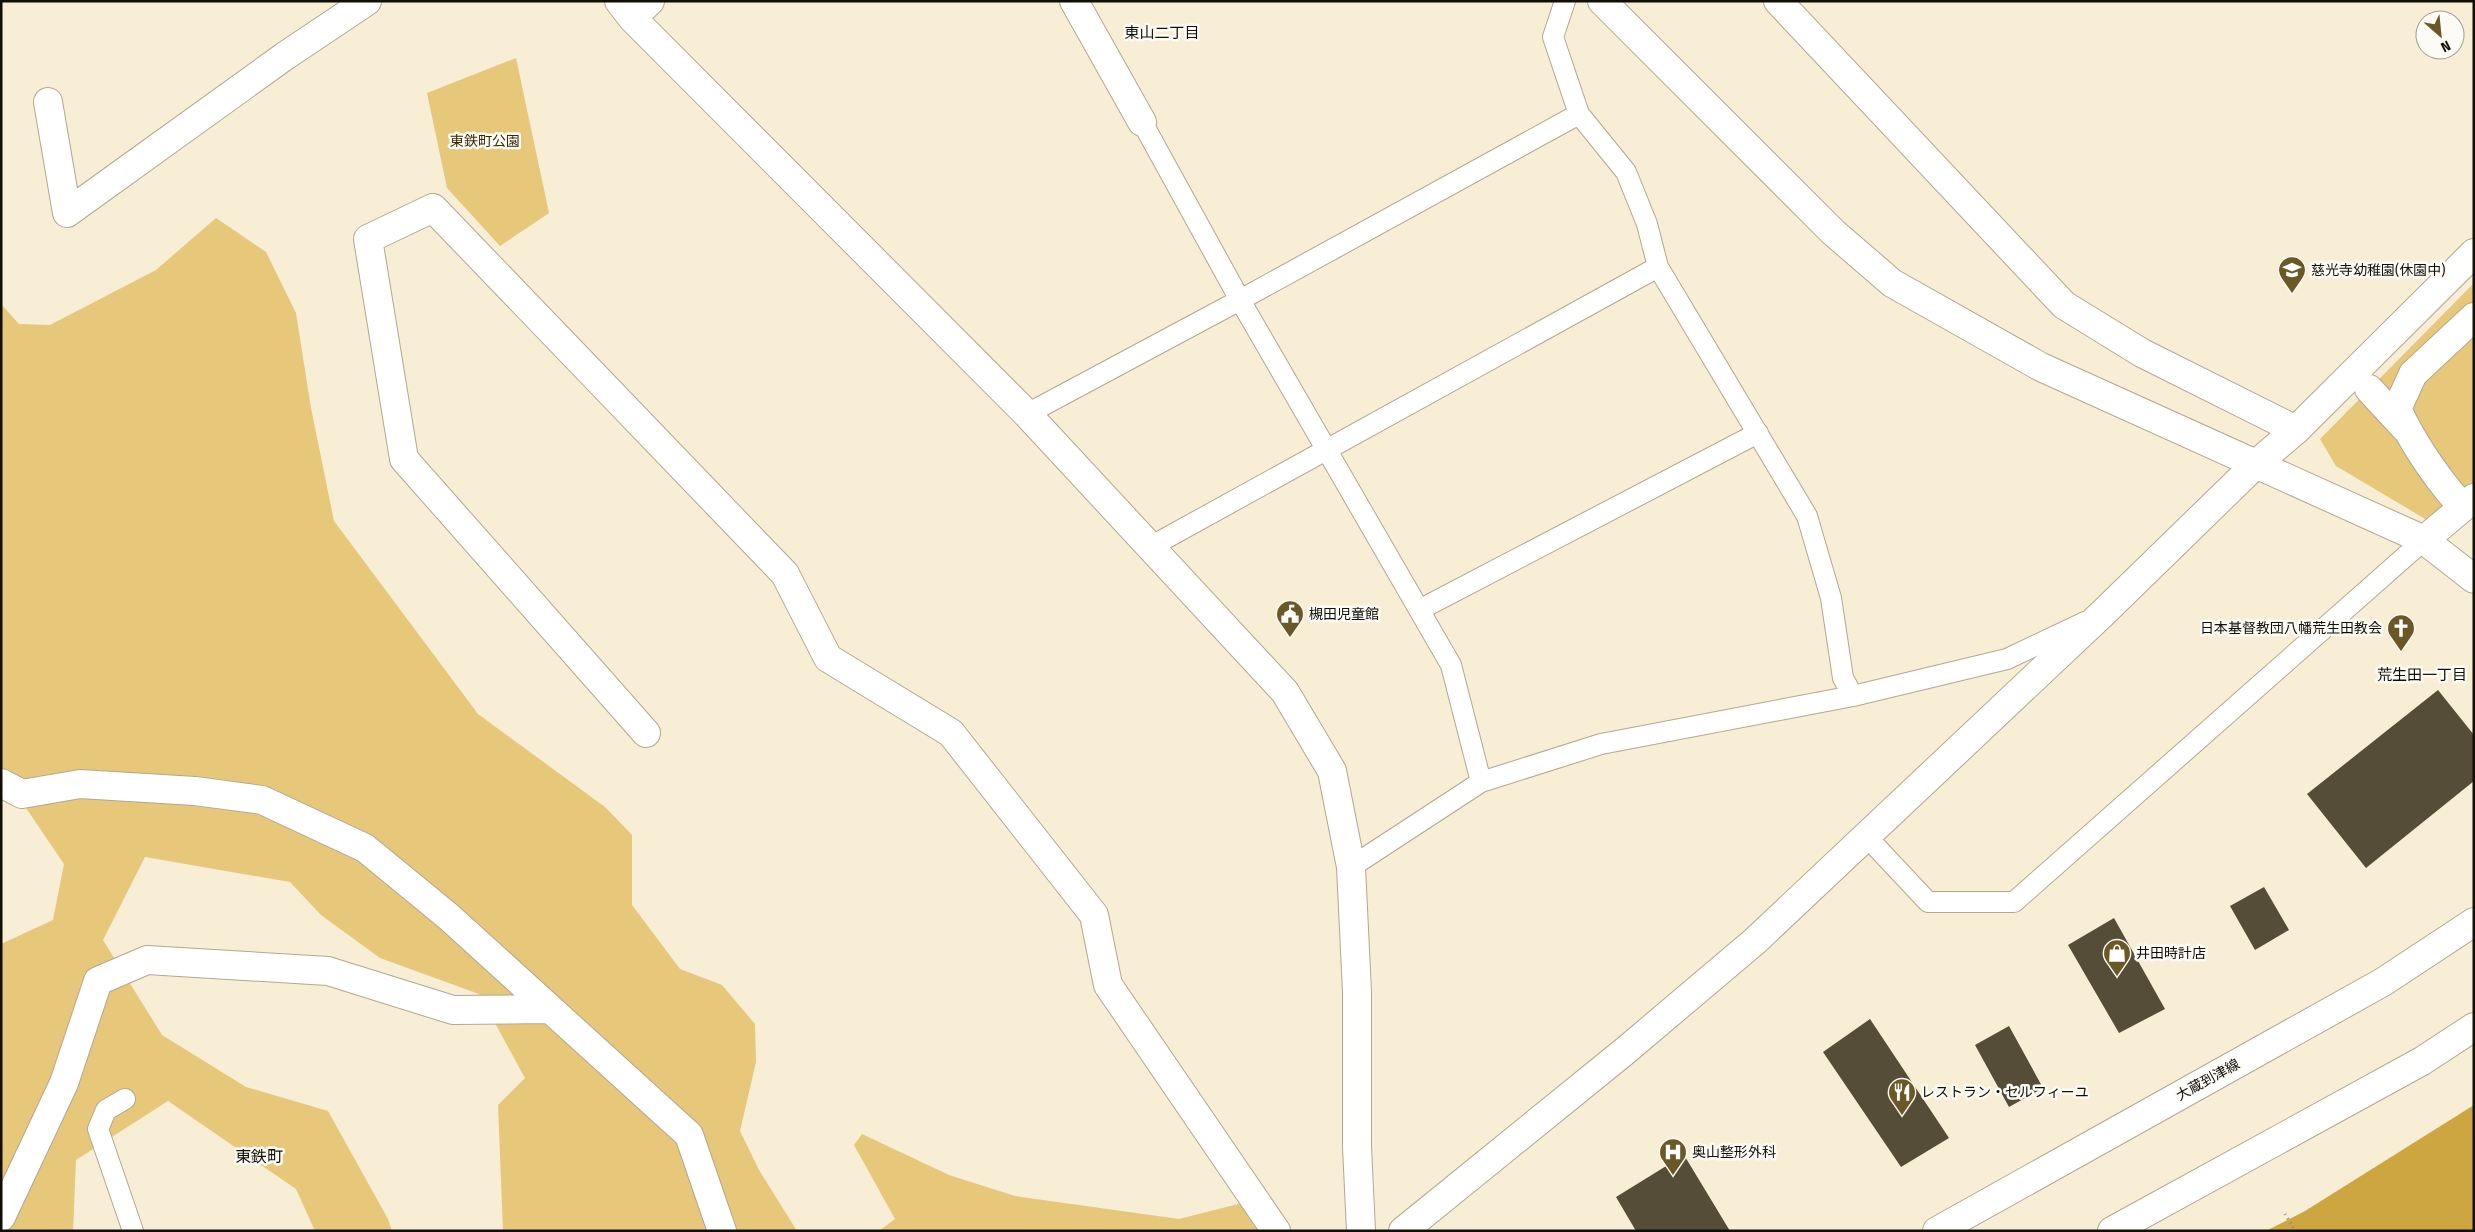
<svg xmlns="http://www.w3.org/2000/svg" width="2475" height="1232" viewBox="0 0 2475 1232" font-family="'Fira Sans Condensed','Noto Sans JP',sans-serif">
  <rect width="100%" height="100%" fill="#f8edd5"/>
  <!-- green -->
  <path fill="#e7c77a" d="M516 58 549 213 500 246 447 188 427 93Z
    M216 218 266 252 296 313 311 408 334 521 478 714 605 807 632 835V905L680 969 722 985 755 1024 756 1062 740 1131 759 1170 797 1231H503L498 1105 525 1078 479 994 380 958 321 915 290 882 145 857 103 940 162 1035 246 1087 328 1111 388 1219 392 1231H315L296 1189 168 1101 76 1160 73 1231H1V944L53 920 64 864 1 771V304L19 324 50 325 156 270Z
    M2474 283V488L2432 523 2336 466 2320 439Z
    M862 1134 949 1175 1015 1196 1179 1219 1250 1201 1261 1231H879L895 1219 854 1145Z"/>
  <!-- water -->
  <path fill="#cda642" d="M2474 1105V1231H2266L2305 1211Z"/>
  <!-- building -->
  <path fill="#564d39" d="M2438 690 2474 735V781L2366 868 2307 794Z
    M2264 887 2289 930 2255 950 2230 906Z
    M2114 918 2165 1009 2119 1033 2068 945Z
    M1870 1019 1949 1138 1901 1167 1823 1052Z
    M2009 1026 2043 1088 2009 1107 1975 1045Z
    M1684 1155 1730 1231H1636L1616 1197Z"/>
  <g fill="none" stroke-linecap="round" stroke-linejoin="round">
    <!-- service casing -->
    <g stroke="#b2a891" stroke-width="22">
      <path id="service" d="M1565 1 1553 37 1579 114 1626 172 1647 224 1658 267 1807 516 1831 598 1843 678 1853 696
        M1142 122 1240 300 1451 665 1481 782
        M1027 414 1240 300 1579 114
        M1150 547 1658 267
        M1419 610 1758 433
        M1866 836 1928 902H2014L2424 540
        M1351 867 1481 782 1601 744 1853 696 2007 659 2085 622
        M125 1099 106 1110 98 1129 133 1231"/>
    </g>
    <!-- pedestrian casing -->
    <g stroke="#b2a891" stroke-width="30">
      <path id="pedestrian" d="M2369 389 2405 428
        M2458 502C2434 474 2413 443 2397 409L2413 374 2474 317"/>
    </g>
    <!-- minor casing -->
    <g stroke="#b2a891" stroke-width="30">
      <path id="minor" d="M619 1 632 18 1027 414 1285 692 1332 771 1351 867 1357 992V1147L1361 1231
        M1074 1 1142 122
        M1778 1 2064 305 2142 353 2296 430
        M632 18 650 1
        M48 102 67 213 285 56 367 1
        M2424 540 2474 498
        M646 733 404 459 368 239 433 208 785 574 828 658 951 733 1094 915 1108 985 1276 1231
        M1 783 22 794 80 784 195 791 262 800 365 848 449 917 689 1135 722 1231
        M1 1217 64 1083 98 981 147 960 328 971 453 1010 548 1009"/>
    </g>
    <!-- tertiary casing -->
    <g stroke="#b2a891" stroke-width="30">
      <path id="tertiary" d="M1602 1 1833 232 1892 283 2041 367 2424 540 2474 579
        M1403 1231 1625 1051 1755 941 2102 614 2255 465 2296 430 2474 253"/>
    </g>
    <!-- secondary casing -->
    <g stroke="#b2a891" stroke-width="30">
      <path id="secondary" d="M1937 1231 2383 982 2474 922
        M2112 1231 2422 1061 2474 1027"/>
    </g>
    <!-- path -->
    <path stroke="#928a79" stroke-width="3" stroke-dasharray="1 4" stroke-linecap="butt" d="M2285 1214 2295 1231"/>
    <!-- service -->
    <use href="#service" stroke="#fff" stroke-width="20"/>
    <!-- pedestrian -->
    <use href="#pedestrian" stroke="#fff" stroke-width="28"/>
    <!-- minor -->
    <use href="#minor" stroke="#fff" stroke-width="28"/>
    <!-- tertiary -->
    <use href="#tertiary" stroke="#fff" stroke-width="28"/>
    <!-- secondary -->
    <use href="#secondary" stroke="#fff" stroke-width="28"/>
  </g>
  <!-- icons -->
  <defs>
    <g id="school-pin" transform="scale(1.4375)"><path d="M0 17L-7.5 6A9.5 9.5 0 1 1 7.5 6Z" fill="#6b5826" stroke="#fdfbf6"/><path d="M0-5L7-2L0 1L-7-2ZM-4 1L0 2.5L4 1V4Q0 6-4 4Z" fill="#fff"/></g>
    <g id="civic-pin" transform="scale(1.4375)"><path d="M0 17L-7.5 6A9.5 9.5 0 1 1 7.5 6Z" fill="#6b5826" stroke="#fdfbf6"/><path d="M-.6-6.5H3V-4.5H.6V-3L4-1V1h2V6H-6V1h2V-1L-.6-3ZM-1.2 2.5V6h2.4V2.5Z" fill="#fff"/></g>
    <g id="church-pin" transform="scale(1.4375)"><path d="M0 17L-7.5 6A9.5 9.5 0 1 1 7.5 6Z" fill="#6b5826" stroke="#fdfbf6"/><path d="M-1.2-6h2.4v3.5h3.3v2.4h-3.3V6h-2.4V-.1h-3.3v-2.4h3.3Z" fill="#fff"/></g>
    <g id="shop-pin" transform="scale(1.4375)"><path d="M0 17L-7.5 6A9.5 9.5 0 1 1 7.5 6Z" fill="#6b5826" stroke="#fdfbf6"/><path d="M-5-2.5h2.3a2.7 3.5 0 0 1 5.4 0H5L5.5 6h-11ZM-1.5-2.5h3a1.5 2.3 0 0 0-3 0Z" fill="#fff"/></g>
    <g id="restaurant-pin" transform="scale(1.4375)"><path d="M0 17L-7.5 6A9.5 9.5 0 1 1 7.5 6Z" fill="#6b5826" stroke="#fdfbf6"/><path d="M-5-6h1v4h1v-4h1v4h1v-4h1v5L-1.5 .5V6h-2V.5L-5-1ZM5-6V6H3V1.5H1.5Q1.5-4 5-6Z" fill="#fff"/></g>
    <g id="hospital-pin" transform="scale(1.4375)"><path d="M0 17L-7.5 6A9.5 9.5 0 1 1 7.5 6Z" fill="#6b5826" stroke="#fdfbf6"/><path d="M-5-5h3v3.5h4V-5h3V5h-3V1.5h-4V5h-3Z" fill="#fff"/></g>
  </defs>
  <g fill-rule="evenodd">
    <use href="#school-pin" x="2292" y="270"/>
    <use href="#civic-pin" x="1290" y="614"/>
    <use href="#church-pin" x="2401" y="628"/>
    <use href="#shop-pin" x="2117" y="953"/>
    <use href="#restaurant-pin" x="1902" y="1092"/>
    <use href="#hospital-pin" x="1673" y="1152"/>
  </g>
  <g text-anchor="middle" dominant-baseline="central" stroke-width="5" stroke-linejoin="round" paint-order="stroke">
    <!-- park labels -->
    <g font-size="14" fill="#382900" stroke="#fdfbf6">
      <text x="485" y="141">東鉄町公園</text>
    </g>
    <!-- poi labels -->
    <g font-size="14" fill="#110e06" stroke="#fdfbf6" text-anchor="start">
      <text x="2311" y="270">慈光寺幼稚園(休園中)</text>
      <text x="1309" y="614">槻田児童館</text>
      <text x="2382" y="628" text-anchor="end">日本基督教団八幡荒生田教会</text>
      <text x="2136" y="953">井田時計店</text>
      <text x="1921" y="1092">レストラン・セルフィーユ</text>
      <text x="1692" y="1152">奥山整形外科</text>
    </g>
    <!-- street labels -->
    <g font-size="14" fill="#110e06" stroke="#fdfbf6">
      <text transform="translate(2208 1080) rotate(-29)">大蔵到津線</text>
    </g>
    <!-- neighbourhood labels -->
    <g font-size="15" fill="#110e06" stroke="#fdfbf6">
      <text x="1162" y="33">東山二丁目</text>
      <text x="2422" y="675">荒生田一丁目</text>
    </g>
    <!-- quarter labels -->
    <g font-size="16" fill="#110e06" stroke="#fdfbf6">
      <text x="259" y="1156">東鉄町</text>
    </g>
  </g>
  <!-- border -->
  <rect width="2475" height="1232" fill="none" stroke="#110e06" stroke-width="5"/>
  <!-- north arrow -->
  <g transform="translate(2440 35) rotate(153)"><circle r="24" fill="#fdfbf6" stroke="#9f9c96"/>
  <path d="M0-4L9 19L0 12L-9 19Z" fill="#6b5826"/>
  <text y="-8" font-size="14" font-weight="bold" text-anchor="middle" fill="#110e06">N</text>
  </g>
</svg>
